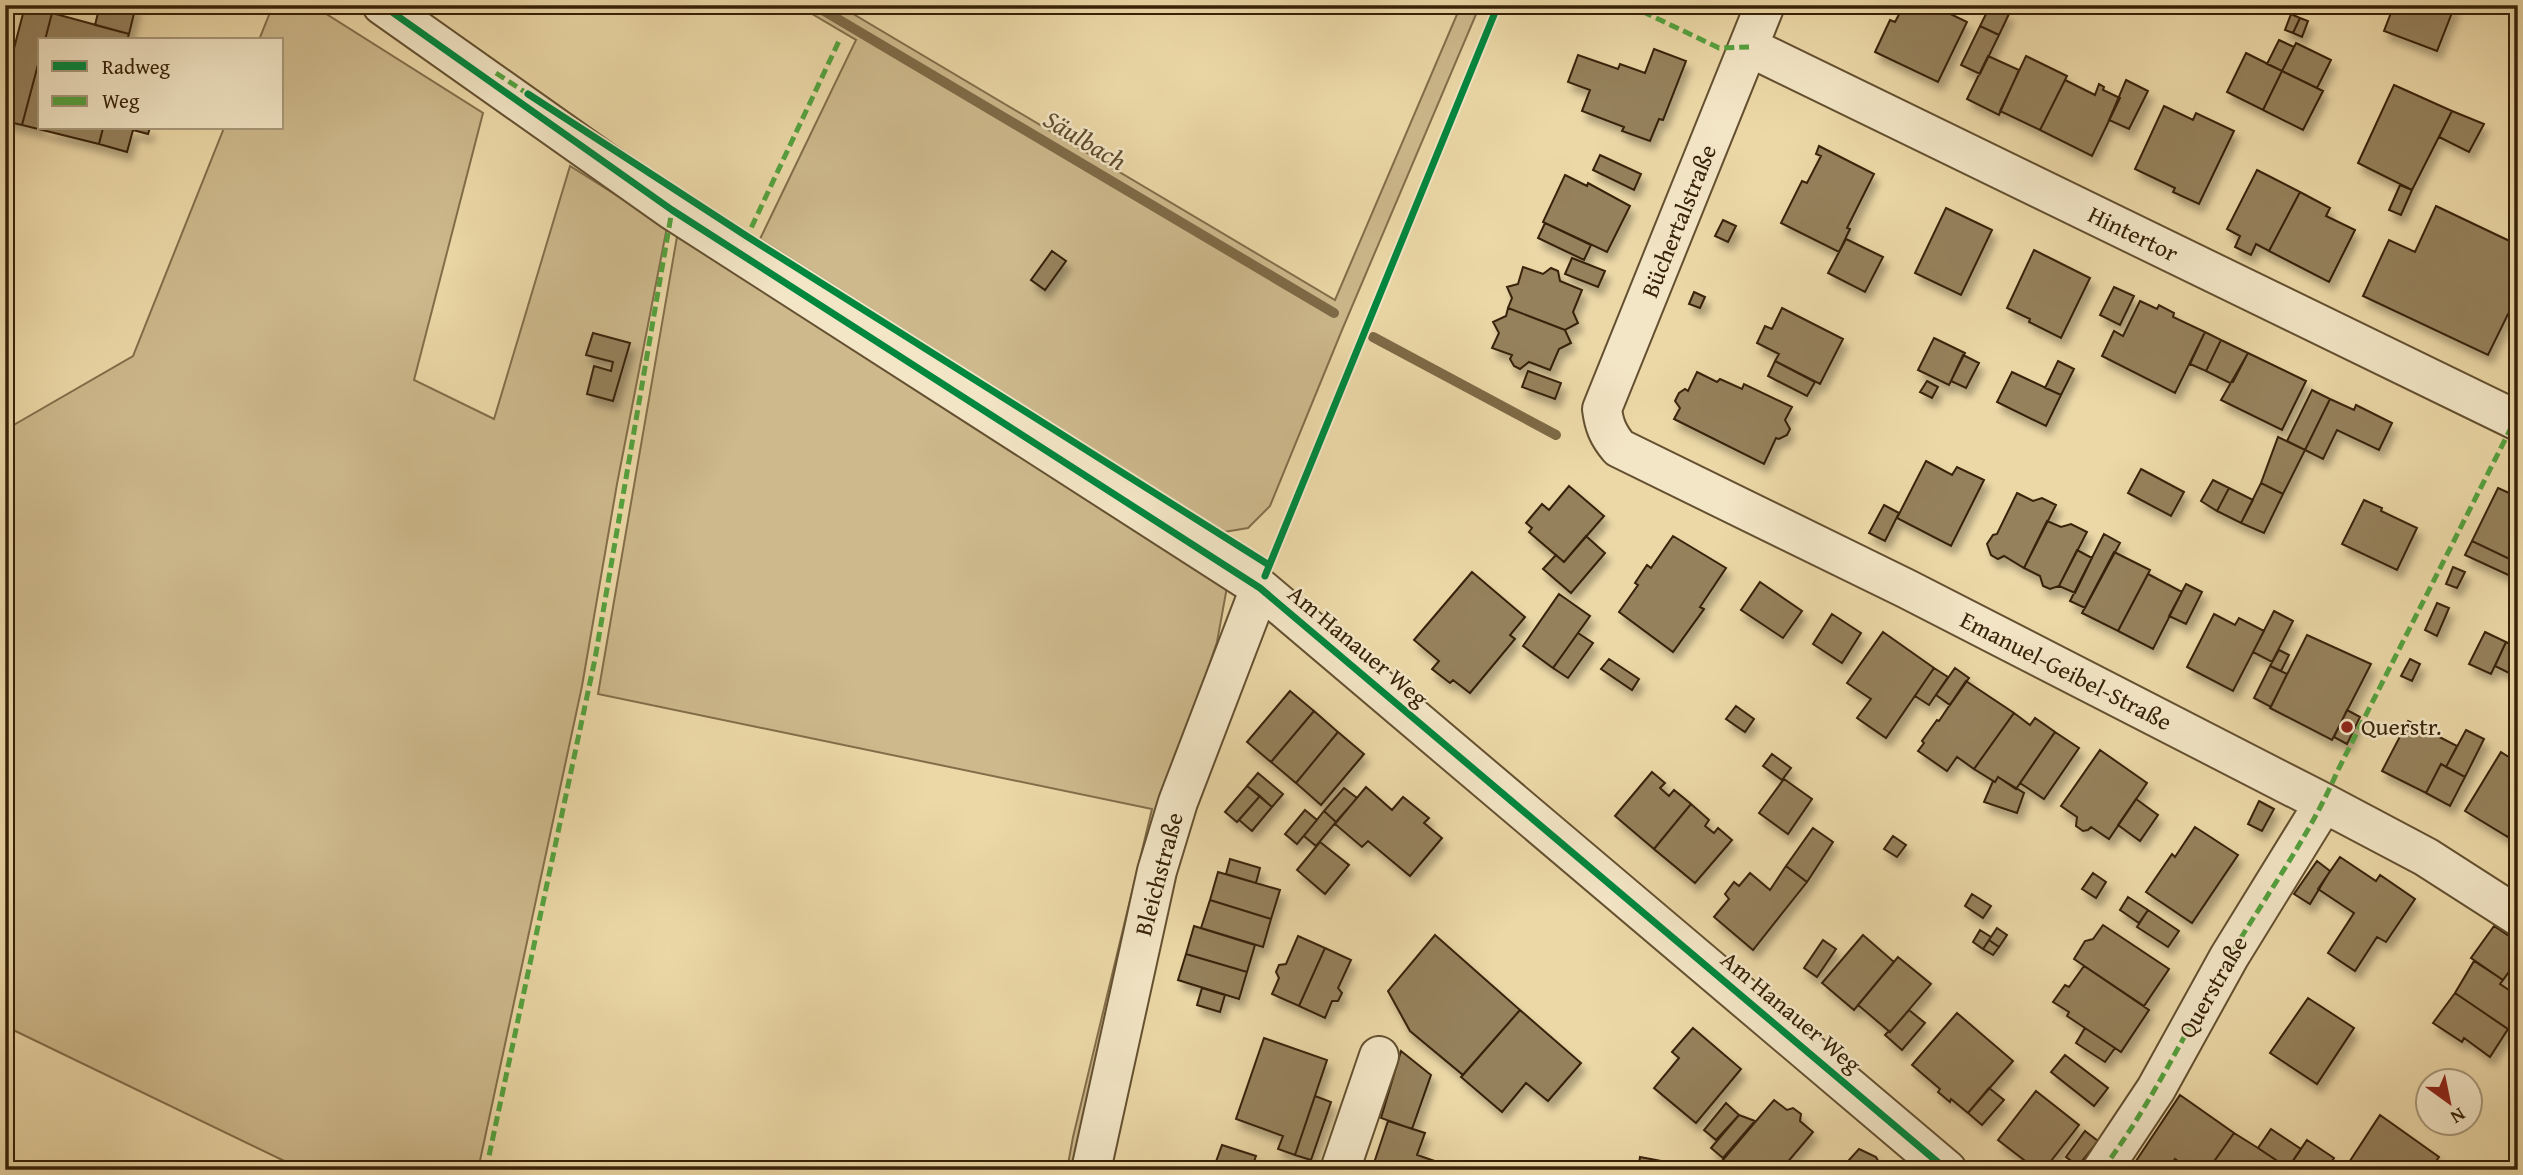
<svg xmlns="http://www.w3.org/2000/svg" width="2523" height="1175" font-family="'Gentium Book Plus',serif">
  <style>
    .green { fill: #cdb98c; stroke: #826e4a; stroke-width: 2 }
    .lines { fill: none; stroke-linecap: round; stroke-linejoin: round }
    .stream { stroke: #7e6a47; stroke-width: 10 }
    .building { fill: #95815b; stroke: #372208; stroke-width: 2; filter: url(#shadow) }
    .minor-casing { stroke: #645030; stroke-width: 42 }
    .minor { stroke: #f3e6c6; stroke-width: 38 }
    .quiet { stroke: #53a23e; stroke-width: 5; stroke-dasharray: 10 5; stroke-linecap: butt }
    .cycleway-casing { stroke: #f3e6c6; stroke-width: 11 }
    .cycleway { stroke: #00873e; stroke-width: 7 }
    .poi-dot { fill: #8f2418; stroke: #f3e6c6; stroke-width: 2.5 }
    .labels { text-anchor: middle; stroke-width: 5; stroke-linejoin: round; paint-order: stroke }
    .street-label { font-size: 24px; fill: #372208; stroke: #f3e6c6 }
    .poi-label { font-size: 24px; fill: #372208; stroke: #f3e6c6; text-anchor: start }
    .water-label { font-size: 26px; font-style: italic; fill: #614c2d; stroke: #f3e6c6 }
  </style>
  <defs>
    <filter id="shadow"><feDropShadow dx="4.5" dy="8" stdDeviation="3.5" flood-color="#0004"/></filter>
  </defs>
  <rect width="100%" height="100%" fill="#ecd8a7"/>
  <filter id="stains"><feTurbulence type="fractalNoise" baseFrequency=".00286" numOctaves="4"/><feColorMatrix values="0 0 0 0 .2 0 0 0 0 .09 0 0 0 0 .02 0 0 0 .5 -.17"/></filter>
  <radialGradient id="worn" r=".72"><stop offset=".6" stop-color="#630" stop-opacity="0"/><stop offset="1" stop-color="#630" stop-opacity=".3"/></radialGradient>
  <path class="green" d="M 273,5 L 312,5 L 483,113 L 414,380 L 494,419 L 570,166 L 667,227 L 617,484 L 582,686 L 478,1170 L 303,1170 L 5,1026 L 5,430 L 133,356 L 224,128 L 282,128 L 282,40 L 259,40 Z
    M 797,5 L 838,5 L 1335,300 L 1461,5 L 1480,5 L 1342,330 L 1270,506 L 1248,528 L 1224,532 L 760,239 L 856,40 Z
    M 679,225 L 1229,576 L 1217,642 L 1160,810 L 1076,1170 L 1067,1170 L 1073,1137 L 1152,809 L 598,694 Z"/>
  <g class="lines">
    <path class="stream" d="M 814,5 L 1334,313
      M 1373,337 L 1556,435"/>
  </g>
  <path class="building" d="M 100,5 L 136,5 L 129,34 L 95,25 Z
    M 1904,5 L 1932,5 L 1967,22 L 1938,82 L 1875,52 L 1890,20 L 1895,22 Z
    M 2394,5 L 2455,5 L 2437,51 L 2384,31 Z
    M 25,6 L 52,13 L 45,40 L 40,40 L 40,57 L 22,125 L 5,121 L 5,83 Z
    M 1990,6 L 2009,14 L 1999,35 L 1980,26 Z
    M 52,13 L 129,34 L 127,40 L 45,40 Z
    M 2291,14 L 2300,18 L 2293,33 L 2285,30 Z
    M 2300,18 L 2308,21 L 2302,37 L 2293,33 Z
    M 1980,26 L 1999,35 L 1980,74 L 1961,65 Z
    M 2279,40 L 2294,47 L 2282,71 L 2267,64 Z
    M 2296,43 L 2331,60 L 2317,88 L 2282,71 Z
    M 1654,49 L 1686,61 L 1663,120 L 1659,119 L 1650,141 L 1622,131 L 1624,127 L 1582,111 L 1590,90 L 1568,82 L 1578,55 L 1618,69 L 1620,64 L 1645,73 Z
    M 2246,53 L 2282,71 L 2263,110 L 2227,92 Z
    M 1988,56 L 2019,70 L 1999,115 L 1967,99 Z
    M 2026,56 L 2067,76 L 2040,130 L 2000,111 Z
    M 40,57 L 40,128 L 103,128 L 99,144 L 22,125 Z
    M 2282,71 L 2323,91 L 2303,130 L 2263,110 Z
    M 2065,80 L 2095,95 L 2099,84 L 2104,87 L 2103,90 L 2120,98 L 2092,156 L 2040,130 Z
    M 2126,80 L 2148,91 L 2129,129 L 2109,120 Z
    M 2394,85 L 2452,111 L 2412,190 L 2358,163 Z
    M 2164,106 L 2193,120 L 2196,113 L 2234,131 L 2199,204 L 2173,192 L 2175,188 L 2135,169 Z
    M 2452,111 L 2484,124 L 2469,152 L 2439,137 Z
    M 103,128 L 150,128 L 148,134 L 133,130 L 127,152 L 99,144 Z
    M 1819,146 L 1874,174 L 1847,228 L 1850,229 L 1839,252 L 1781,223 L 1802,181 L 1807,183 L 1821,156 L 1816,154 Z
    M 1600,155 L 1641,174 L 1634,190 L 1593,170 Z
    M 2257,170 L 2300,192 L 2269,251 L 2256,244 L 2251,255 L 2235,247 L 2240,236 L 2227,229 Z
    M 1565,175 L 1587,186 L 1588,183 L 1630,206 L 1607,252 L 1543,222 Z
    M 2400,185 L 2412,190 L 2401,215 L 2389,210 Z
    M 2300,192 L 2330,208 L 2326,216 L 2355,230 L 2329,282 L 2269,251 Z
    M 2436,206 L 2518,245 L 2518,303 L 2512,316 L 2508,314 L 2488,355 L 2363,296 L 2389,240 L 2415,252 Z
    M 1946,208 L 1992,230 L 1961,295 L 1915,273 Z
    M 1723,220 L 1736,226 L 1728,242 L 1715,236 Z
    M 1545,223 L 1591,245 L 1584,260 L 1538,238 Z
    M 1846,239 L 1883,257 L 1865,292 L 1828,273 Z
    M 2034,250 L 2090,278 L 2061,338 L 2029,322 L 2030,319 L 2007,308 Z
    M 1052,251 L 1066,261 L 1045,290 L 1031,280 Z
    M 1572,258 L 1605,271 L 1598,287 L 1565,274 Z
    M 1523,267 L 1543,274 L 1551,268 L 1558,271 L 1560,281 L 1582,290 L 1573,312 L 1578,323 L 1565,330 L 1508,308 L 1512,298 L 1507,287 L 1518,284 Z
    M 2114,287 L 2134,296 L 2120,325 L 2100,315 Z
    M 1694,292 L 1705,297 L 1700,308 L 1689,304 Z
    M 2140,301 L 2157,309 L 2159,305 L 2174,313 L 2173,317 L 2205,332 L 2175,393 L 2102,356 L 2114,331 L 2123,336 Z
    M 1508,308 L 1565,330 L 1571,343 L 1559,349 L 1550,370 L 1529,362 L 1520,369 L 1514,366 L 1510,359 L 1512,355 L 1492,348 L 1499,333 L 1493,322 L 1506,316 Z
    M 1782,308 L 1843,339 L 1820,384 L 1775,361 L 1779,354 L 1757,343 L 1765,326 L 1772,329 Z
    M 2205,332 L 2221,340 L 2206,371 L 2190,364 Z
    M 593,333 L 630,343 L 613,401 L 587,394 L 594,366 L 611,371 L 613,362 L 586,355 Z
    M 1934,338 L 1965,353 L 1949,385 L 1918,370 Z
    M 2221,340 L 2248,353 L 2233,382 L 2230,383 L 2206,371 Z
    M 2248,353 L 2306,381 L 2282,430 L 2221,400 Z
    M 1963,355 L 1979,363 L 1966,388 L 1951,381 Z
    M 1775,361 L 1815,382 L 1807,396 L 1768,376 Z
    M 2058,361 L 2074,369 L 2061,395 L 2045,388 Z
    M 1528,371 L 1561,383 L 1555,399 L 1522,387 Z
    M 1697,372 L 1717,382 L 1720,379 L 1742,389 L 1744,384 L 1792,407 L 1785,420 L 1790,429 L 1787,435 L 1779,439 L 1776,438 L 1764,464 L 1674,419 L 1680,408 L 1675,401 L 1679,393 L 1685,389 L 1688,391 Z
    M 2012,372 L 2061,395 L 2046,426 L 1997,402 Z
    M 1927,381 L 1938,387 L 1932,398 L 1920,392 Z
    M 2312,390 L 2330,399 L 2305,450 L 2287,441 Z
    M 2330,399 L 2354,410 L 2356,405 L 2392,423 L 2379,450 L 2337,430 L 2323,459 L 2305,450 Z
    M 2278,437 L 2305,450 L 2283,494 L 2261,483 Z
    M 1926,461 L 1952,475 L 1957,467 L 1984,480 L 1951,546 L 1897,518 Z
    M 2141,469 L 2184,492 L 2171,516 L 2128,493 Z
    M 2213,480 L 2229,488 L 2217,511 L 2201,501 Z
    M 2261,483 L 2283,494 L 2264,533 L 2241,523 Z
    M 1569,486 L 1604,516 L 1564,562 L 1529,532 L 1532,528 L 1526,523 L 1542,504 L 1549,510 Z
    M 2229,488 L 2253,500 L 2241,523 L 2217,511 Z
    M 2498,488 L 2518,497 L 2518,563 L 2472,541 Z
    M 2017,493 L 2033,501 L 2042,498 L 2056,505 L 2024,568 L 2004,556 L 1998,559 L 1991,555 L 1987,544 L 1993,535 L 1997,534 Z
    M 2364,500 L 2382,508 L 2381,511 L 2417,528 L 2397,570 L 2342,544 Z
    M 1884,505 L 1899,513 L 1885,541 L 1869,533 Z
    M 2047,521 L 2061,527 L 2071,524 L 2087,532 L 2059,586 L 2050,589 L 2043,586 L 2040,576 L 2024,568 Z
    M 2104,534 L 2120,543 L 2085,608 L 2070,601 Z
    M 1586,536 L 1605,553 L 1571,593 L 1543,569 L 1556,555 L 1564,562 Z
    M 1673,536 L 1726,568 L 1700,607 L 1704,609 L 1673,652 L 1619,612 L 1638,585 L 1635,583 L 1647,565 L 1651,568 Z
    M 2472,541 L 2518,563 L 2517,579 L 2465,555 Z
    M 2077,550 L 2092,558 L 2075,593 L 2059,586 Z
    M 2114,552 L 2150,570 L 2118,631 L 2082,613 Z
    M 2453,567 L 2465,572 L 2457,588 L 2446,584 Z
    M 1472,572 L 1525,617 L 1510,635 L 1515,639 L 1470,693 L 1453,680 L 1450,683 L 1432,669 L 1439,661 L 1414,640 Z
    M 2148,574 L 2182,592 L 2153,649 L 2118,631 Z
    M 1760,582 L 1802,611 L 1783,638 L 1741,610 Z
    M 2186,584 L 2202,592 L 2186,624 L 2169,616 Z
    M 1559,594 L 1590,616 L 1553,668 L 1523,646 Z
    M 2437,603 L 2449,608 L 2437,636 L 2425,630 Z
    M 2274,611 L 2293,621 L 2272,662 L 2253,652 Z
    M 1832,614 L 1861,633 L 1842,663 L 1813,644 Z
    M 2214,614 L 2235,625 L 2239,618 L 2264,631 L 2233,691 L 2187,667 Z
    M 1883,632 L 1934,668 L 1886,738 L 1857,718 L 1871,699 L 1847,683 Z
    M 2485,632 L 2506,642 L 2491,674 L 2469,664 Z
    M 1578,633 L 1593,643 L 1568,678 L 1553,668 Z
    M 2307,635 L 2371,664 L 2332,740 L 2270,708 Z
    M 2506,642 L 2518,648 L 2518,660 L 2511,674 L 2495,666 Z
    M 2279,650 L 2289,655 L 2281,671 L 2270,666 Z
    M 1609,659 L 1639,679 L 1632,690 L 1601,669 Z
    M 2410,659 L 2420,664 L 2412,681 L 2401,676 Z
    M 2270,666 L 2287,674 L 2271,707 L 2254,698 Z
    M 1934,668 L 1948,677 L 1929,705 L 1915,696 Z
    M 1955,668 L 1969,678 L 1950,705 L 1936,695 Z
    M 1966,681 L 2014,713 L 1974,769 L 1957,757 L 1947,771 L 1918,751 L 1924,743 L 1922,741 L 1937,720 L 1939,721 Z
    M 1290,691 L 1314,711 L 1271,762 L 1247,742 Z
    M 1736,706 L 1754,719 L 1745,732 L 1726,719 Z
    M 2347,710 L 2360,717 L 2347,744 L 2334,737 Z
    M 1314,711 L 1338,732 L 1296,783 L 1271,762 Z
    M 2014,713 L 2030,725 L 2035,718 L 2055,732 L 2016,789 L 1998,777 L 1995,782 L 1974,769 Z
    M 2408,721 L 2457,746 L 2446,767 L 2441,764 L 2426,793 L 2382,771 Z
    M 2466,730 L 2484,739 L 2465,777 L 2446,767 Z
    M 1338,732 L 1364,754 L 1321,805 L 1296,783 Z
    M 2055,732 L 2079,748 L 2044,799 L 2020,783 Z
    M 2100,750 L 2147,783 L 2109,839 L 2091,827 L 2088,830 L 2083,831 L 2076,826 L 2077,817 L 2061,806 Z
    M 2501,752 L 2518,763 L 2518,820 L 2508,837 L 2465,811 Z
    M 1772,754 L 1791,768 L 1782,780 L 1763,766 Z
    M 2441,764 L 2465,777 L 2450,806 L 2426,793 Z
    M 1652,772 L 1665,783 L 1660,788 L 1669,796 L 1674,790 L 1691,804 L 1654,849 L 1615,816 Z
    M 1258,773 L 1283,794 L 1272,807 L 1247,786 Z
    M 1998,777 L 2024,793 L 2017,813 L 1984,802 L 1993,781 L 1995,782 Z
    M 1784,779 L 1812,799 L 1788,834 L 1759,813 Z
    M 1247,786 L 1260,796 L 1237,822 L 1225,812 Z
    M 1366,787 L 1392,810 L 1403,797 L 1429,818 L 1424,823 L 1442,838 L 1410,876 L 1368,841 L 1362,847 L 1335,824 Z
    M 1344,788 L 1357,798 L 1336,822 L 1324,811 Z
    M 1260,796 L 1272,807 L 1252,831 L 1239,820 Z
    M 2136,799 L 2158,815 L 2140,841 L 2118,825 Z
    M 2259,801 L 2274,809 L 2262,831 L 2248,824 Z
    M 1691,804 L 1709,820 L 1705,826 L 1714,833 L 1718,828 L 1732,840 L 1695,883 L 1654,849 Z
    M 1305,810 L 1317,820 L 1297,844 L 1285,834 Z
    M 1324,811 L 1336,822 L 1316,846 L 1304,836 Z
    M 2195,827 L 2238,855 L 2192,923 L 2146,892 L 2172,854 L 2175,857 Z
    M 1813,828 L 1833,842 L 1807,882 L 1786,866 Z
    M 1893,836 L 1906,845 L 1897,857 L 1884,849 Z
    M 1320,842 L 1349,865 L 1325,894 L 1297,870 Z
    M 2340,857 L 2376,881 L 2380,875 L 2415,899 L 2386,942 L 2377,937 L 2355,971 L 2328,953 L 2354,913 L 2318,889 Z
    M 1230,859 L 1260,868 L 1256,883 L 1226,874 Z
    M 2317,861 L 2330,871 L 2310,904 L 2294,894 Z
    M 1786,866 L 1807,882 L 1753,950 L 1714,917 L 1729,899 L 1725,894 L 1734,882 L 1739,886 L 1750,873 L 1770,890 Z
    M 1218,872 L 1280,890 L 1271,919 L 1210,900 Z
    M 2093,873 L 2106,882 L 2096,898 L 2082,889 Z
    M 1972,894 L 1991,906 L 1983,918 L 1965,906 Z
    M 2128,897 L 2148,910 L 2139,923 L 2120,910 Z
    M 1210,900 L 1271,919 L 1263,947 L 1201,928 Z
    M 2148,910 L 2179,931 L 2168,947 L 2137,927 Z
    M 2103,925 L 2169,969 L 2144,1006 L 2074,959 L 2085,941 L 2093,939 Z
    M 1194,926 L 1255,945 L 1247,972 L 1186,954 Z
    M 2494,926 L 2518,942 L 2518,959 L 2503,980 L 2471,958 Z
    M 1997,928 L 2007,935 L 1999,947 L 1989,940 Z
    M 1980,930 L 1991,937 L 1983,949 L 1973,942 Z
    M 1435,935 L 1520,1010 L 1463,1075 L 1410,1031 L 1388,991 Z
    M 1863,935 L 1894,962 L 1854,1010 L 1822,983 Z
    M 1298,936 L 1325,948 L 1299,1006 L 1272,994 L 1279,978 L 1276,972 L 1279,965 L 1286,964 Z
    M 1823,940 L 1836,949 L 1817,977 L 1804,968 Z
    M 1989,940 L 1999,947 L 1993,955 L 1983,949 Z
    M 1325,948 L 1351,960 L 1338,988 L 1342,993 L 1338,1001 L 1332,1001 L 1325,1018 L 1299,1006 Z
    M 1186,954 L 1247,972 L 1239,999 L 1178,980 Z
    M 1898,957 L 1931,984 L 1890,1032 L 1858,1005 Z
    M 2474,961 L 2503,980 L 2500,984 L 2518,996 L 2518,1015 L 2508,1029 L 2455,993 Z
    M 2084,966 L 2149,1010 L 2121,1052 L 2067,1016 L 2069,1012 L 2053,1002 L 2065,985 L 2069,987 Z
    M 1202,988 L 1225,995 L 1220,1012 L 1197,1005 Z
    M 2455,993 L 2508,1029 L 2490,1057 L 2464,1038 L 2462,1042 L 2433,1023 Z
    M 2308,998 L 2354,1028 L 2317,1084 L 2270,1053 Z
    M 1520,1010 L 1581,1063 L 1548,1101 L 1526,1083 L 1502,1112 L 1461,1077 Z
    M 1909,1010 L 1925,1023 L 1902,1050 L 1885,1035 L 1889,1031 L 1890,1032 Z
    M 1957,1013 L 2013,1061 L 1968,1113 L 1951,1099 L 1950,1102 L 1938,1092 L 1940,1089 L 1912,1065 Z
    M 1693,1028 L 1741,1069 L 1696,1123 L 1654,1088 L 1679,1058 L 1672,1052 Z
    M 2085,1028 L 2115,1048 L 2105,1062 L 2076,1043 Z
    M 1264,1038 L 1327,1060 L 1295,1155 L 1278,1149 L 1283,1136 L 1236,1119 Z
    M 1401,1051 L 1431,1075 L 1412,1129 L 1381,1118 Z
    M 2065,1055 L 2108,1088 L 2094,1106 L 2051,1072 Z
    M 1989,1088 L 2004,1100 L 1982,1125 L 1968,1113 Z
    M 2036,1091 L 2079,1125 L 2044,1170 L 2037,1170 L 1998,1140 Z
    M 2180,1095 L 2234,1133 L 2208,1170 L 2190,1170 L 2175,1159 L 2167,1170 L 2130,1170 Z
    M 1315,1096 L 1331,1102 L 1311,1160 L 1295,1155 Z
    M 1774,1100 L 1787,1110 L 1793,1108 L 1801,1114 L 1800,1121 L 1813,1132 L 1781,1170 L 1718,1170 L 1716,1168 Z
    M 1726,1103 L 1739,1115 L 1716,1140 L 1704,1130 Z
    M 1739,1115 L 1755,1121 L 1723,1158 L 1711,1148 Z
    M 2380,1115 L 2439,1157 L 2430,1170 L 2344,1170 Z
    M 1388,1121 L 1425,1133 L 1417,1155 L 1461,1170 L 1368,1170 L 1370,1164 L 1373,1166 Z
    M 2271,1129 L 2301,1149 L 2288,1168 L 2258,1148 Z
    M 2085,1131 L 2098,1141 L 2078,1166 L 2066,1157 Z
    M 2234,1133 L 2258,1148 L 2291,1170 L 2208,1170 Z
    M 2307,1140 L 2334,1158 L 2327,1170 L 2291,1170 L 2288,1168 Z
    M 1222,1145 L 1256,1156 L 1251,1170 L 1213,1170 Z
    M 1859,1149 L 1876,1157 L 1883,1170 L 1840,1170 Z
    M 1640,1157 L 1667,1162 L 1666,1170 L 1638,1170 Z"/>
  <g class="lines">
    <g class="minor-casing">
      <path id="minor" d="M 382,5 L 672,210 L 1260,588 L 1947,1170
        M 1765,5 L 1602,409 C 1604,425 1608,435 1619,448 L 1907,589 L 2324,803 L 2426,857 L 2518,916
        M 1749,47 L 2518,421
        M 1091,1170 L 1157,871 L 1178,802 L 1260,588
        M 1340,1170 L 1379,1056
        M 2102,1170 L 2156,1089 L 2229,957 L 2324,803"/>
    </g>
    <use href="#minor" class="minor"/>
    <path class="quiet" d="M 1629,5 L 1719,48 L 1749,47
      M 496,73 L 534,98
      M 745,241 L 839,41
      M 486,1170 L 595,659 L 672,210
      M 2102,1170 C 2153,1103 2187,1027 2230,956 C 2266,895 2309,837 2337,772 L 2515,420"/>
    <g class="cycleway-casing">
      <path id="cycleway" d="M 382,5 L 672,210 L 1260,588 L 1947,1170
        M 528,94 L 748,237 L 1269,565
        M 1265,576 L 1498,5"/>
    </g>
    <use href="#cycleway" class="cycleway"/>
  </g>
  <circle class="poi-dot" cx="2347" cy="727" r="7"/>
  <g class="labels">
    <g class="street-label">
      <text transform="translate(1679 221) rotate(-68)" y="8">Büchertalstraße</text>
      <text transform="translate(2133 234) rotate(26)" y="8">Hintertor</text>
      <text transform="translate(1358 646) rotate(40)" y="8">Am Hanauer Weg</text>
      <text transform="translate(2066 671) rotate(27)" y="8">Emanuel-Geibel-Straße</text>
      <text transform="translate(1159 874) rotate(-75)" y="8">Bleichstraße</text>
      <text transform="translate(2213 987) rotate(-60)" y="8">Querstraße</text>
      <text transform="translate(1791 1012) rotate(40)" y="8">Am Hanauer Weg</text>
    </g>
    <g class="poi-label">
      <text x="2361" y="735">Querstr.</text>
    </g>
    <g class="water-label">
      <text transform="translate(1085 140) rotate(31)" y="9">Säulbach</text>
    </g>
  </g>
  <rect width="2523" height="1175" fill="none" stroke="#ecd8a7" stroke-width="28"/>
  <rect x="7" y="7" width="2509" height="1161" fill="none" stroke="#372208" stroke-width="3.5"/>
  <rect x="14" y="14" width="2495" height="1147" fill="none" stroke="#372208" stroke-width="2"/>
  <rect x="38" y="38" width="245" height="91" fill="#f3e6c6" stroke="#a8987a" stroke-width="2"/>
  <rect x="52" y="61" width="35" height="10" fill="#00873e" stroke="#a8987a" stroke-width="2"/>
  <text x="102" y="74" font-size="21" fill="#372208">Radweg</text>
  <rect x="52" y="96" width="35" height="10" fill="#53a23e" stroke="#a8987a" stroke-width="2"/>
  <text x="102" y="108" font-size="21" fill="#372208">Weg</text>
  <g transform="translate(2449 1102) rotate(147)"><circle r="33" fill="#f3e6c6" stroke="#a8987a" stroke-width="2"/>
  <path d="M0-5L12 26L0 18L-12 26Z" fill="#8f2418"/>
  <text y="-10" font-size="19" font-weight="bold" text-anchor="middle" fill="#372208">N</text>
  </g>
  <rect width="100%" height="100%" filter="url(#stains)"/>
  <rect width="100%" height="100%" fill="url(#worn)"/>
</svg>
